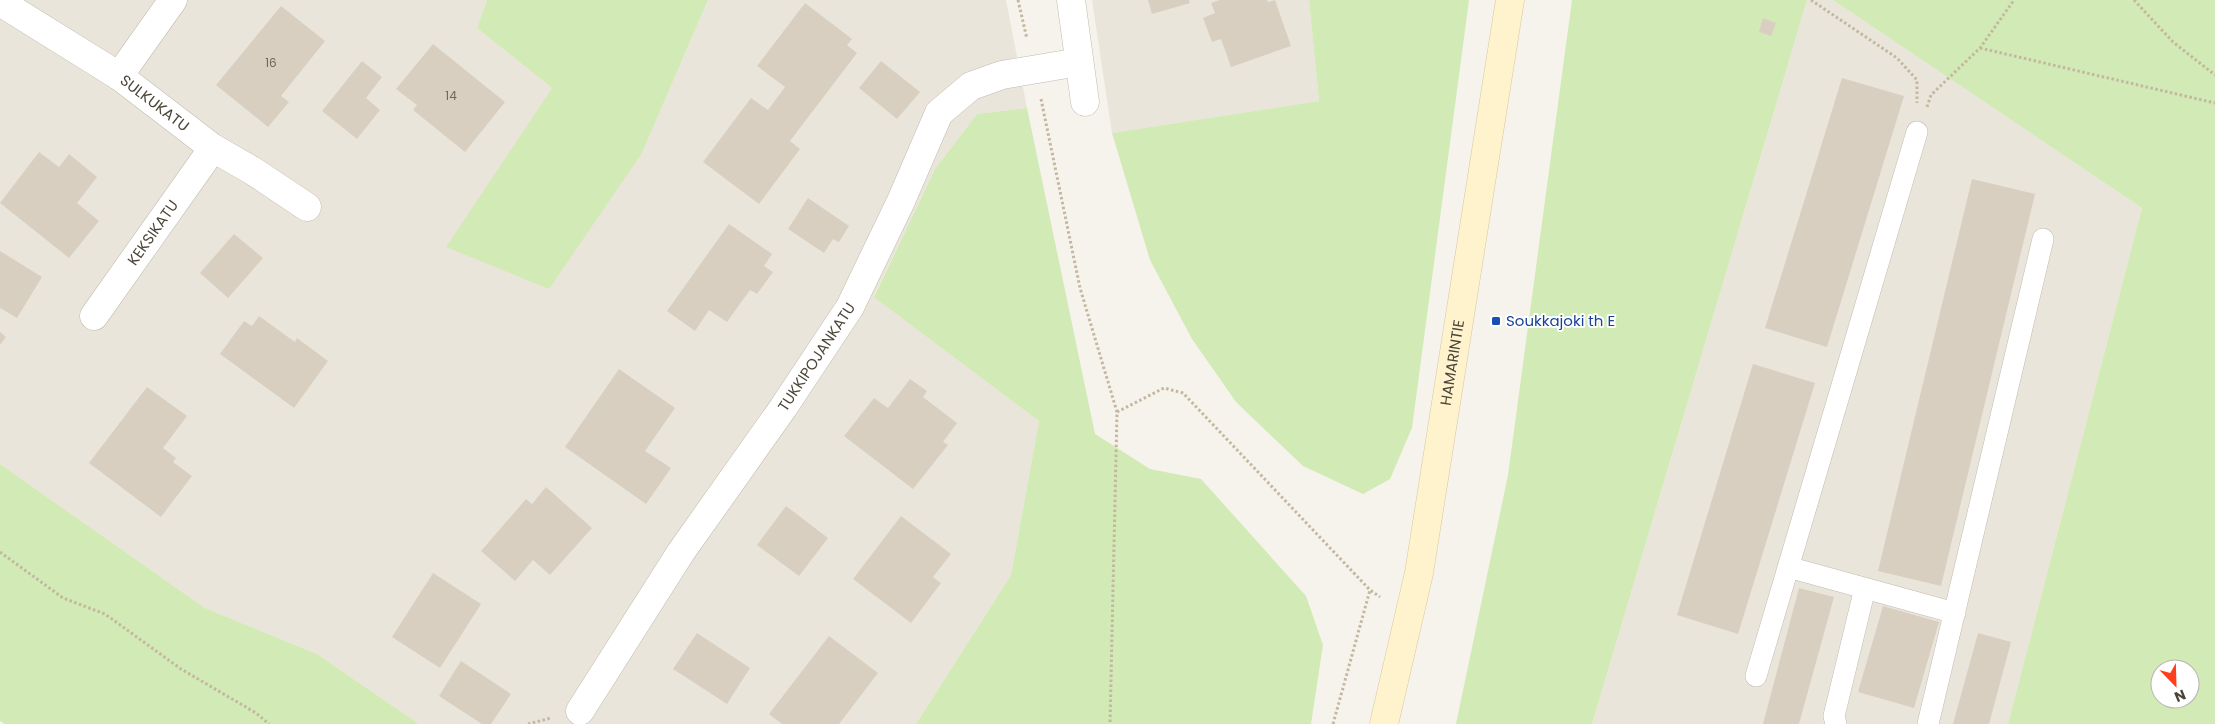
<svg xmlns="http://www.w3.org/2000/svg" width="2215" height="724" font-family="Poppins,sans-serif">
  <style>
    .residential { fill: #eae5da }
    .green { fill: #d2eab5; fill-rule: evenodd }
    .building { fill: #d8cfc1 }
    .lines { fill: none; stroke-linecap: round; stroke-linejoin: round }
    .service-casing { stroke: #c2bbae; stroke-width: 22 }
    .minor-casing { stroke: #c2bbae; stroke-width: 29 }
    .secondary-casing { stroke: #d6c79b; stroke-width: 29 }
    .path { stroke: #c4b79f; stroke-width: 3; stroke-dasharray: 2.5 2.5; stroke-linecap: butt }
    .service { stroke: #fff; stroke-width: 21 }
    .minor { stroke: #fff; stroke-width: 28 }
    .secondary { stroke: #fff3cd; stroke-width: 28 }
    .transit-dot { fill: #1a4fb4; stroke: #fff; stroke-width: 2 }
    .labels { text-anchor: middle; stroke-width: 4; stroke-linejoin: round; paint-order: stroke }
    .number-label { font-size: 12px; fill: #6e675b }
    .street-label { font-size: 15px; fill: #4b4439; stroke: #fff }
    .transit-label { font-size: 15px; fill: #164399; stroke: #fff; text-anchor: start }
  </style>
  <rect width="100%" height="100%" fill="#f6f3ec"/>
  <path class="residential" d="M 0,0 L 487,0 L 477,28 L 552,88 L 447,247 L 642,153 L 708,0 L 1006,0 L 1027,108 L 977,114 L 935,169 L 874,296 L 1039,421 L 1011,575 L 916,724 L 419,724 L 317,654 L 205,608 L 0,464 Z
    M 1092,0 L 1309,0 L 1319,101 L 1112,133 Z
    M 1807,0 L 1833,0 L 2142,208 L 2008,724 L 1592,724 Z"/>
  <path class="green" d="M 487,0 L 708,0 L 642,153 L 549,289 L 446,247 L 552,88 L 477,28 Z
    M 1309,0 L 1469,0 L 1412,428 L 1390,479 L 1363,494 L 1303,466 L 1236,402 L 1192,339 L 1150,260 L 1112,133 L 1319,101 Z
    M 1572,0 L 1807,0 L 1592,724 L 1456,724 L 1508,475 Z
    M 1833,0 L 2215,0 L 2215,724 L 2008,724 L 2142,208 ZM 2160,669 L 2190,669 L 2190,699 L 2160,699 Z
    M 1027,108 L 1095,434 L 1150,469 L 1201,479 L 1306,596 L 1323,645 L 1311,724 L 916,724 L 1011,575 L 1039,421 L 874,297 L 935,169 L 977,114 Z
    M 0,464 L 205,608 L 317,654 L 419,724 L 5,724 L 0,721 Z"/>
  <path class="building" d="M 1148,0 L 1189,0 L 1190,3 L 1152,14 Z
    M 1220,0 L 1267,0 L 1268,2 L 1275,0 L 1291,46 L 1231,67 L 1221,39 L 1212,42 L 1203,18 L 1215,13 L 1211,3 Z
    M 805,3 L 852,39 L 847,45 L 857,53 L 790,141 L 800,149 L 759,204 L 703,162 L 751,98 L 768,110 L 785,87 L 757,66 Z
    M 281,6 L 325,41 L 281,96 L 289,102 L 268,127 L 216,85 Z
    M 1763,18 L 1776,23 L 1771,36 L 1759,32 Z
    M 433,44 L 505,102 L 465,152 L 413,110 L 417,105 L 396,89 Z
    M 362,61 L 382,77 L 366,98 L 380,110 L 357,139 L 322,111 Z
    M 881,61 L 920,92 L 897,119 L 859,88 Z
    M 1842,78 L 1904,96 L 1827,347 L 1765,328 Z
    M 39,152 L 59,167 L 69,154 L 97,177 L 77,203 L 99,221 L 69,258 L 0,203 Z
    M 1972,179 L 2035,194 L 1941,586 L 1878,571 Z
    M 808,198 L 849,226 L 839,242 L 833,239 L 824,253 L 788,229 Z
    M 729,224 L 772,254 L 764,266 L 773,272 L 757,294 L 750,290 L 727,322 L 709,310 L 695,331 L 667,311 Z
    M 234,234 L 263,258 L 228,298 L 200,273 Z
    M 0,251 L 42,277 L 17,318 L 0,308 Z
    M 259,316 L 295,342 L 297,338 L 328,361 L 294,408 L 220,354 L 244,321 L 252,326 Z
    M 0,332 L 6,337 L 0,345 Z
    M 1753,364 L 1815,383 L 1738,634 L 1677,615 Z
    M 619,369 L 675,408 L 645,451 L 671,468 L 646,504 L 565,447 Z
    M 910,379 L 927,391 L 923,397 L 957,423 L 943,442 L 948,445 L 913,489 L 844,436 L 874,398 L 888,408 Z
    M 147,387 L 187,416 L 163,448 L 176,458 L 173,462 L 192,476 L 161,517 L 89,463 Z
    M 546,487 L 592,528 L 550,575 L 533,560 L 515,581 L 481,551 L 526,499 L 532,504 Z
    M 786,506 L 828,538 L 799,576 L 757,545 Z
    M 901,516 L 951,554 L 933,577 L 941,583 L 911,623 L 853,579 Z
    M 433,573 L 481,604 L 440,668 L 392,637 Z
    M 1799,588 L 1834,597 L 1799,724 L 1763,724 Z
    M 1883,606 L 1939,622 L 1914,708 L 1858,692 Z
    M 697,633 L 750,668 L 727,704 L 673,669 Z
    M 1978,633 L 2011,642 L 1989,724 L 1953,724 Z
    M 829,636 L 878,673 L 839,724 L 782,724 L 769,714 Z
    M 461,661 L 511,694 L 491,724 L 482,724 L 439,696 Z"/>
  <g class="lines">
    <g class="service-casing">
      <path id="service" d="M 1788,567 L 1955,613
        M 1756,676 L 1917,132
        M 1836,724 L 1834,716 L 1865,588
        M 1928,724 L 2043,239"/>
    </g>
    <g class="minor-casing">
      <g id="minor">
        <path d="M 1071,0 L 1085,102"/>
        <path id="s1" d="M 0,2 L 119,76 L 213,148 L 253,171 L 307,207"/>
        <path d="M 119,76 L 173,0"/>
        <path id="s2" d="M 94,316 L 213,148"/>
        <path id="s3" d="M 580,711 L 681,552 L 783,408 L 850,307 L 901,201 L 939,113 L 971,86 L 1002,75 L 1079,62"/>
      </g>
    </g>
    <g class="secondary-casing">
      <g id="secondary">
        <path id="s4" d="M 1384,724 L 1419,573 L 1510,0"/>
      </g>
    </g>
    <path class="path" d="M 1018,0 L 1027,39
      M 1811,0 L 1897,58 L 1917,80 L 1917,103
      M 2134,0 L 2173,42 L 2215,75
      M 1980,48 L 2215,103
      M 1041,99 L 1080,288 L 1117,412 L 1110,724
      M 1927,107 L 1931,95 L 1980,48 L 2014,0
      M 1117,412 L 1164,388 L 1183,393 L 1370,590 L 1380,597
      M 0,552 L 63,598 L 105,614 L 181,669 L 256,713 L 269,724
      M 528,724 L 551,718
      M 1333,724 L 1370,590"/>
    <use href="#service" class="service"/>
    <use href="#minor" class="minor"/>
    <use href="#secondary" class="secondary"/>
  </g>
  <rect class="transit-dot" x="1491" y="316" width="10" height="10" rx="2.5"/>
  <g class="labels">
    <g class="number-label">
      <text x="271" y="67">16</text>
      <text x="451" y="100">14</text>
    </g>
    <g class="street-label">
      <text dy="5" stroke="none"><textPath href="#s1" startOffset="185">SULKUKATU</textPath></text>
      <text dy="5" stroke="none"><textPath href="#s2" startOffset="102">KEKSIKATU</textPath></text>
      <text dy="5" stroke="none"><textPath href="#s3" startOffset="426">TUKKIPOJANKATU</textPath></text>
      <text dy="5" stroke="none"><textPath href="#s4" startOffset="368">HAMARINTIE</textPath></text>
    </g>
    <g class="transit-label">
      <text x="1506" y="326">Soukkajoki th E</text>
    </g>
  </g>
  <g transform="translate(2175 684) rotate(157)"><circle r="24" fill="#ffffff" stroke="#b7b4b0"/>
  <path d="M0-4L9 19L0 12L-9 19Z" fill="#fc3f1d"/>
  <text y="-8" font-size="14" font-weight="bold" text-anchor="middle" fill="#4b4439">N</text>
  </g>
</svg>
